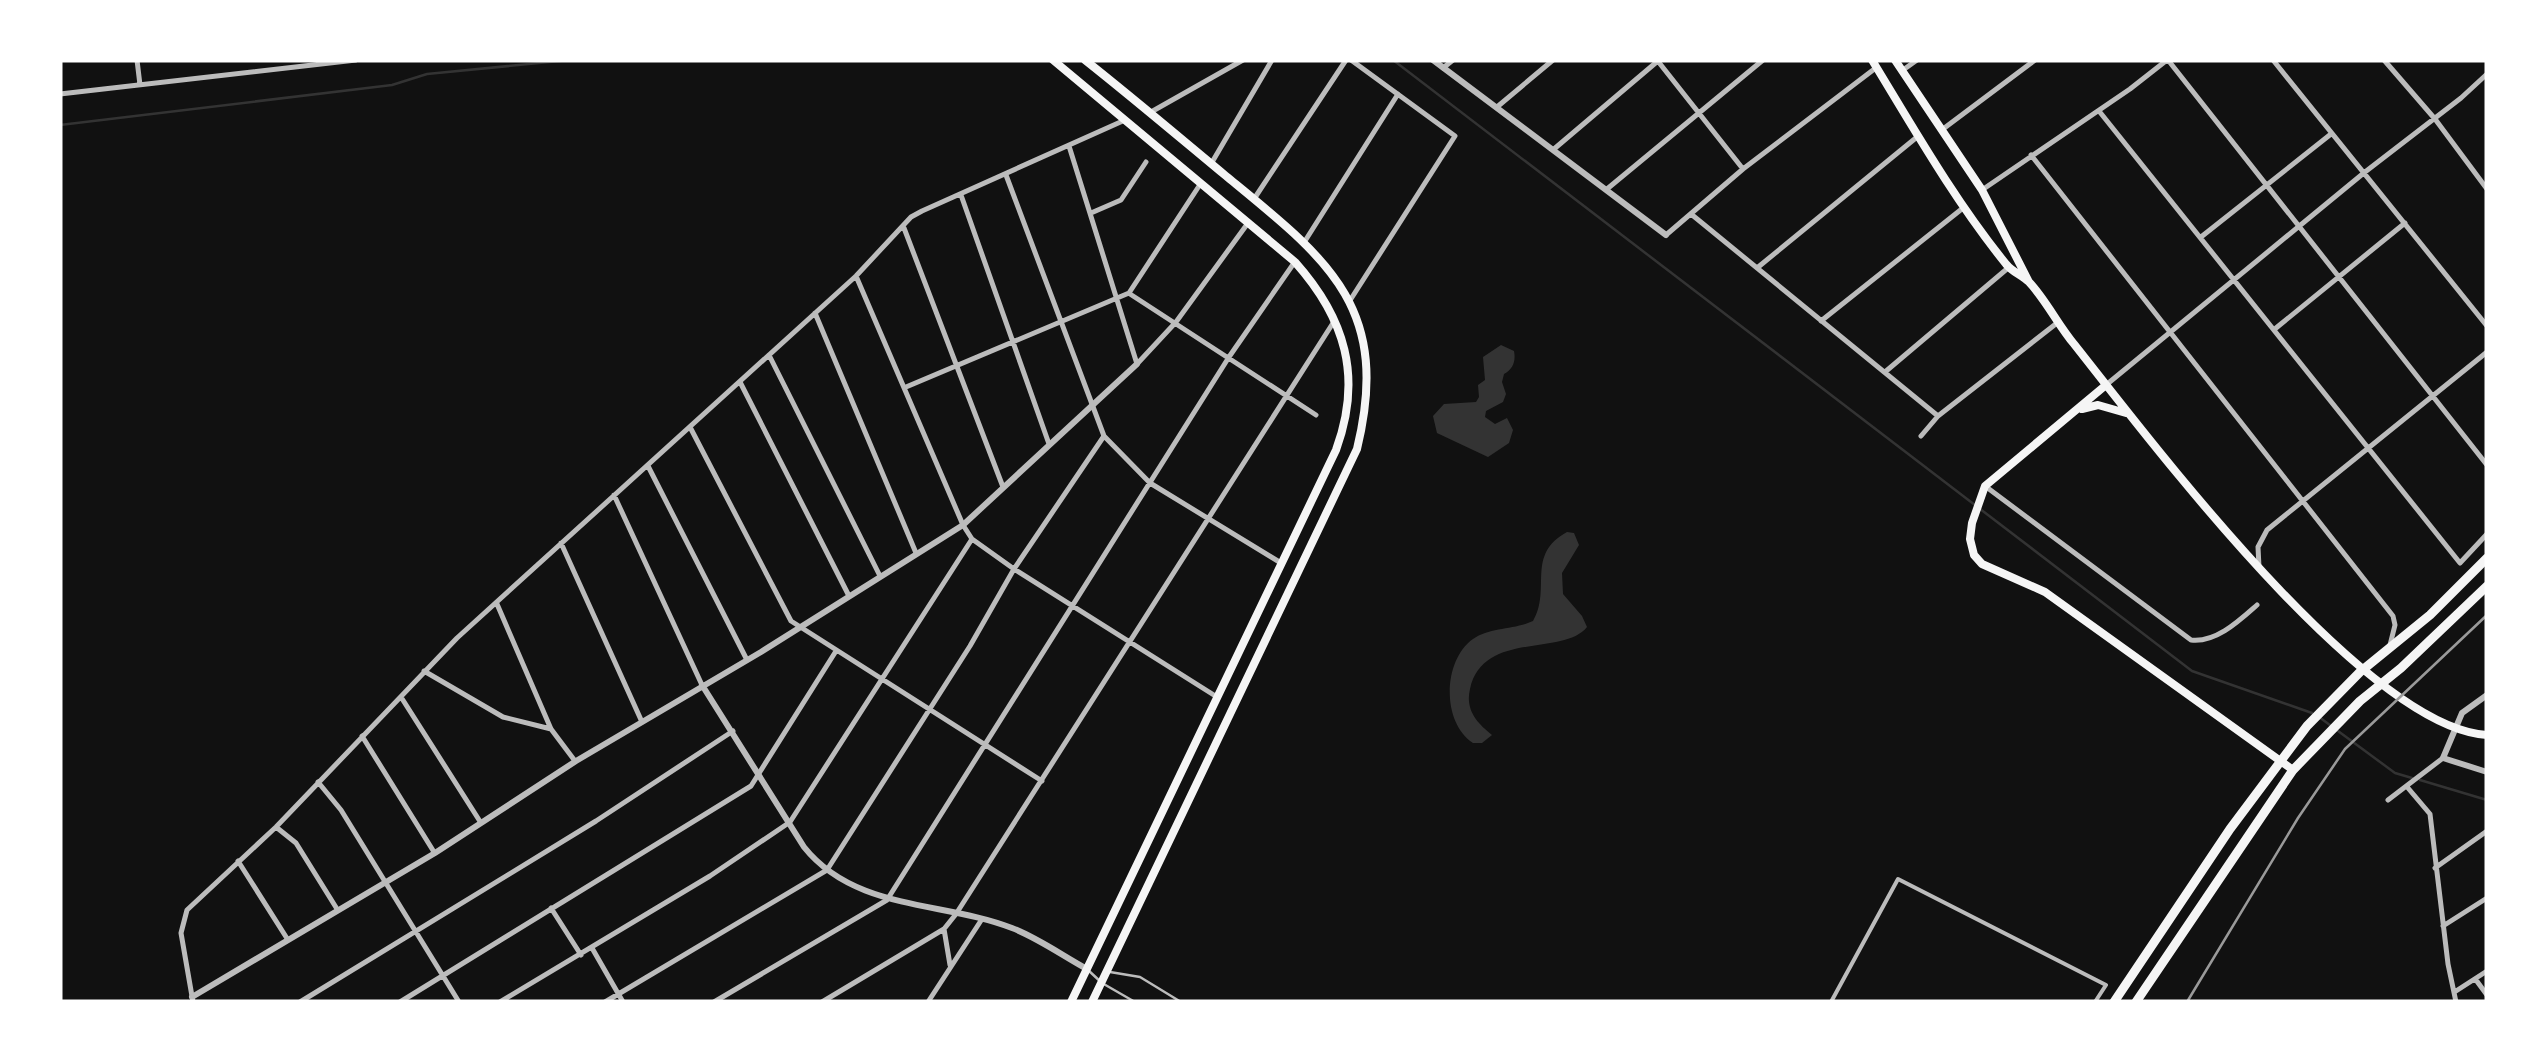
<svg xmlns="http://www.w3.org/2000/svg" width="2547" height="1062" font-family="Barlow,sans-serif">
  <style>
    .water { fill: #333 }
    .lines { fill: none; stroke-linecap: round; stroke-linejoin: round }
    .stream { stroke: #333; stroke-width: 2.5 }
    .service { stroke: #bcbcbc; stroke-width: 2.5 }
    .pedestrian { stroke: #bcbcbc; stroke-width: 4 }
    .minor { stroke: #bcbcbc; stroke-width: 5 }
    .tertiary { stroke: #bcbcbc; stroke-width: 6 }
    .secondary { stroke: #f5f5f5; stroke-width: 8 }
    .primary { stroke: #f5f5f5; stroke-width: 8 }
    .trunk { stroke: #f5f5f5; stroke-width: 9 }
    .rail { stroke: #9a9a9a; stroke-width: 2.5 }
  </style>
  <rect width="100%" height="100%" fill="#111"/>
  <path class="water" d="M 1501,345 L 1514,351 C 1516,361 1513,369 1504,374 L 1502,382 L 1506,394 L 1503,402 L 1486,411 L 1485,417 L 1495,424 L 1507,418 L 1513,430 L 1509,443 L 1488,457 L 1437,433 L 1433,416 L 1444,404 L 1476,402 L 1479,397 L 1478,385 L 1485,380 L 1483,357 Z
    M 1567,532 L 1574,533 L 1579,545 L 1562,573 L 1563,594 L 1582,616 L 1587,627 C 1563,657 1483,630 1470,689 C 1465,710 1477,723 1492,735 L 1482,743 L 1473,743 C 1441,722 1443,660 1473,639 C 1490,627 1514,630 1533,621 C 1552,589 1525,555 1567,532 Z"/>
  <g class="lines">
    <path class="stream" d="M 1393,60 L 2192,671 L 2312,713
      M 60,125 L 392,85 L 427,74 L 570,60
      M 2319,717 L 2395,773 L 2412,778
      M 2420,780 L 2487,800"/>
    <path class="service" d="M 1088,970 L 1102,983 L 1135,1002
      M 1110,972 L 1140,977 L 1181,1002"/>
    <path class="pedestrian" d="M 1831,1002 L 1898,879 L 2106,985 L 2095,1002"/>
    <path class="minor" d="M 137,60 L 140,85
      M 1657,60 L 1743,169
      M 2168,60 L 2487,465
      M 2273,60 L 2487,326
      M 2384,60 L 2435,119 L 2487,189
      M 1443,68 L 1453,60
      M 1903,70 L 1917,60
      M 60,94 L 356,60
      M 1497,107 L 1553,60
      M 2099,111 L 2460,563 L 2487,534
      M 1151,112 L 1243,60
      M 1943,129 L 2035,60
      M 1069,146 L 1137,364
      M 1554,149 L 1659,60
      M 2031,155 L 2393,616 L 2395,625 L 2390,645
      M 1211,164 L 1272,60
      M 1006,175 L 1104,436 L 1150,483 L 1281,563
      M 1607,189 L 1763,60
      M 1982,190 L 2130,89 L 2167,60
      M 961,195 L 1049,444
      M 1254,199 L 1346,60
      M 1091,213 L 1121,200 L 1146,162
      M 1691,214 L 1938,416
      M 904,228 L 1003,487
      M 1666,235 L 1743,169 L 1877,67
      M 2201,237 L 2331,134
      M 1305,241 L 1398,94
      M 1757,268 L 1917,137
      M 856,276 L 963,525 L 972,539 L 1014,569 L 1217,697
      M 1130,294 L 1316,415
      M 1349,302 L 1455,136 L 1351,60
      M 815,313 L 916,553
      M 1821,321 L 1963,208
      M 2276,328 L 2405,223
      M 769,355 L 880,576
      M 1137,364 L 1176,322 L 1248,223
      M 1885,372 L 2008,268
      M 740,382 L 848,594
      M 2106,385 L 2365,172 L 2461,98 L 2487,74
      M 906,387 L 1129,293 L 1201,183
      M 690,427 L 791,621 L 1042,781
      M 1921,436 L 1938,416 L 2057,323
      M 648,466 L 747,660
      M 1985,486 L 2191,640 C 2216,643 2240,620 2257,605
      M 614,495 L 702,685
      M 561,543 L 642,722
      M 2259,567 L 2258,547 L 2267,530 L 2487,352
      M 497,604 L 551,729 L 575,761
      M 424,671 L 503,717 L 551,729
      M 401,697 L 481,823
      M 362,736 L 434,852
      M 318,782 L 341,810 L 459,1002
      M 2408,788 L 2430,814 L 2448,964 L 2456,1002
      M 2388,800 L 2443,758
      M 276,827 L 296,843 L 337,909
      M 238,861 L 288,940
      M 2435,868 L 2487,831
      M 551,908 L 581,955
      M 2443,926 L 2487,898
      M 944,929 L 950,965
      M 592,948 L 623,1002
      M 2476,980 L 2487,995
      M 2456,991 L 2487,971
      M 193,1002 L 181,933 L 187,910 L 276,827 L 457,638 L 856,276 L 911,217 L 922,211 L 1125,120
      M 300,1002 L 596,821 L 733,731
      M 400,1002 L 751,786 L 836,651
      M 500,1002 L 710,876 L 790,822 L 972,539
      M 605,1002 L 827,870 L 970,646 L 1014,569 L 1104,436
      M 714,1002 L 887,900 L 1229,357 L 1294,263
      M 822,1002 L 944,929 L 956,914 L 1333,323
      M 928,1002 L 982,919"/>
    <path class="tertiary" d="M 1433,60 L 1666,235
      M 702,685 L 804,847 C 855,911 943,901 1012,928 C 1038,938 1063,956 1087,969
      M 2487,695 L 2462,713 L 2443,758 L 2487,772
      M 192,997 L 435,853 L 576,761 L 761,652 L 963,525 L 1137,364"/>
    <path class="secondary" d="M 1872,60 C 1914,129 1955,201 2006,264 C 2012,272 2022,275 2029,282 C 2046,300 2058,325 2074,344 C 2150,440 2366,728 2487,735
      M 1895,60 L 1982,190 L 2029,282
      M 2106,385 L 1985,486 L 1972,523 L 1970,539 L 1974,555 L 1982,564 L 2045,592 L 2293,770
      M 2082,409 L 2098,405 L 2126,413"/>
    <path class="primary" d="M 1053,60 L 1295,262 C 1345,318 1363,377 1336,450 L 1071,1002
      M 1085,60 C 1133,98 1179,137 1226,176 C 1327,259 1392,306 1357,449 L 1092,1002"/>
    <path class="trunk" d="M 2114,1002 L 2230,829 L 2307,726 L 2360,672 L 2430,615 L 2487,558
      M 2136,1002 L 2293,770 L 2360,701 L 2401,668 L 2487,586"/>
    <path class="rail" d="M 2187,1002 L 2298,818 L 2345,749 L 2487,615"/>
  </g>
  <rect width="2547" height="1062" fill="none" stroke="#ffffff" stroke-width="125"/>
</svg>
